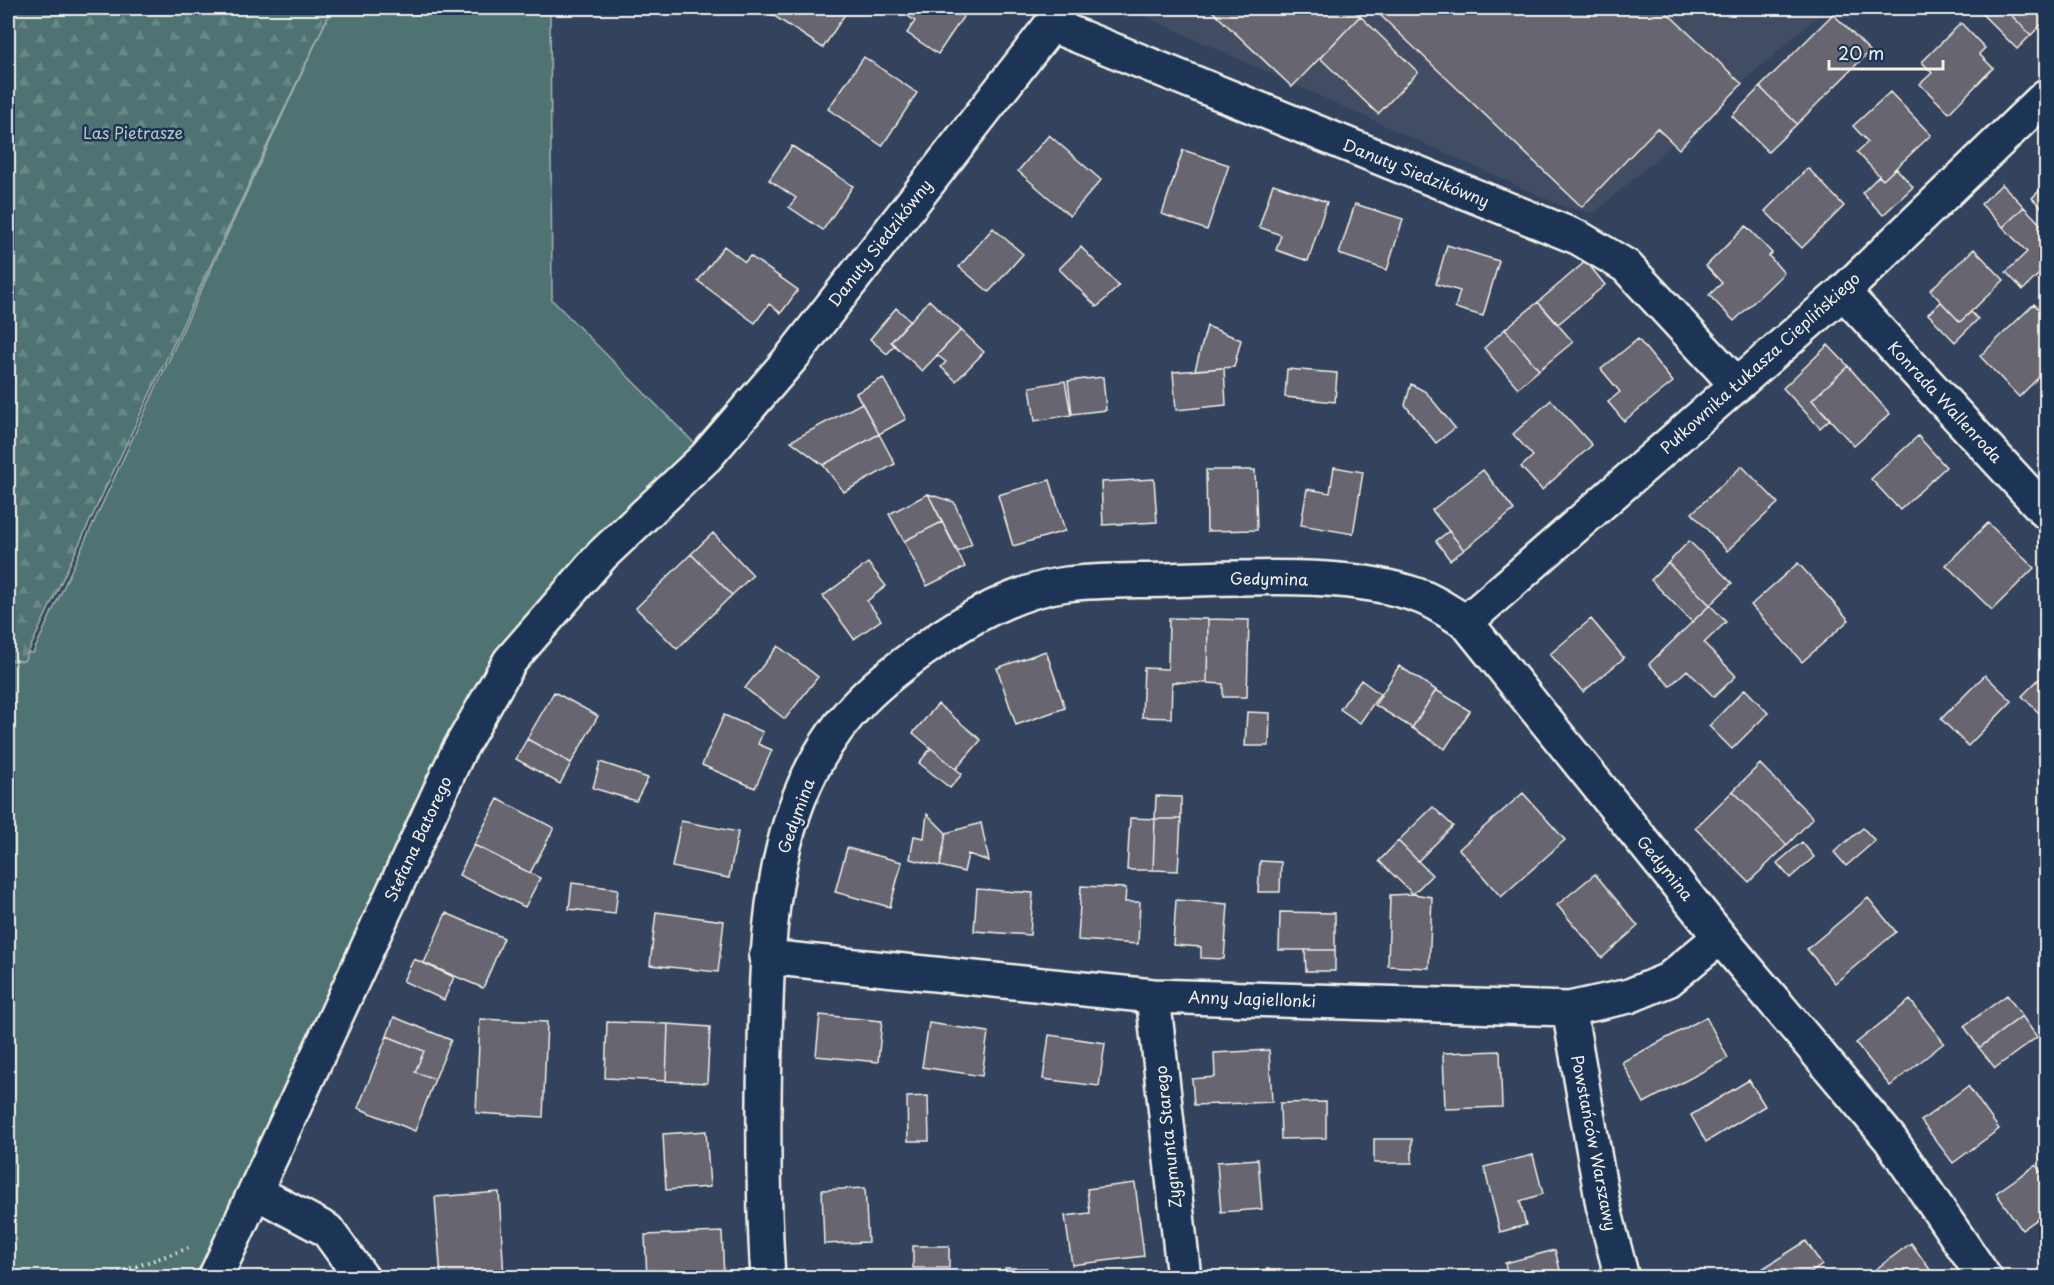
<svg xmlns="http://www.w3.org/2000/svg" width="2054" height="1285" font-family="'Playpen Sans',sans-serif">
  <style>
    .built { fill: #424d63 }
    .grass { fill: #507272; stroke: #a2b2ad; stroke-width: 1.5 }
    .forest { fill: url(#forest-firs); stroke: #a2b2ad; stroke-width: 1.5 }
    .building { fill: #666570; stroke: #f4f1e8; stroke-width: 1.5 }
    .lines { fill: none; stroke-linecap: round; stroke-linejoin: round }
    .minor-casing { stroke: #f4f1e8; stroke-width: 38 }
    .path { stroke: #f4f1e8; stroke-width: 4; stroke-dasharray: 1.5 4.5; stroke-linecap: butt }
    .minor { stroke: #1d3557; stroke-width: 33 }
    .labels { text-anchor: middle; stroke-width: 5; stroke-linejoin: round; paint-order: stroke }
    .park-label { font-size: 16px; fill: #bbc5bf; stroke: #1d3557 }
    .street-label { font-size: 16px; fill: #f4f1e8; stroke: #1d3557 }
  </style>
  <defs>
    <pattern id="forest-firs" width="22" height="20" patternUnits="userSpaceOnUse" patternTransform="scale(1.5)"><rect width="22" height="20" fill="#507272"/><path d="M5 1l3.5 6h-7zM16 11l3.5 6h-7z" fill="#6a8786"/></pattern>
  </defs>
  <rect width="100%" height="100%" fill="#33435e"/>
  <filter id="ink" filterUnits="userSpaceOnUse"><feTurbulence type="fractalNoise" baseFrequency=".0167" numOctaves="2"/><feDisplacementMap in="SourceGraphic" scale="12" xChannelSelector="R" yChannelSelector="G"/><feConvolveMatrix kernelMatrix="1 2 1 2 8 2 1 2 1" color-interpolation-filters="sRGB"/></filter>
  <g filter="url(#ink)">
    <path class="built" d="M 1127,8 L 1827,8 L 1594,213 L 1564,207 Z"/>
    <path class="grass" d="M 332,8 L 550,8 L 552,300 L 707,456 L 513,656 L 215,1277 L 8,1277 L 8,652 L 33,653 Z"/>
    <path class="forest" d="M 8,8 L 332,8 L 24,661 L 8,660 Z"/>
    <path class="building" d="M 762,8 L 849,8 L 823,48 Z
      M 900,8 L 969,8 L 938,54 L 907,33 L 915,21 L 899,10 Z
      M 1209,8 L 1351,8 L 1360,16 L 1292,87 Z
      M 1386,8 L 1662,8 L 1742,84 L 1679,149 L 1657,128 L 1582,207 L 1380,15 Z
      M 1980,8 L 2004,8 L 2031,35 L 2017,49 L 1978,10 Z
      M 2004,8 L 2046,8 L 2046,20 L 2031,35 Z
      M 1833,14 L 1870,51 L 1797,124 L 1760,87 Z
      M 1360,16 L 1418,72 L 1378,114 L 1320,58 Z
      M 1961,23 L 1985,48 L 1979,54 L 1993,68 L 1949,113 L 1920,84 L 1932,73 L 1922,62 Z
      M 864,57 L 917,93 L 882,146 L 828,109 Z
      M 1760,87 L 1797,124 L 1768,152 L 1732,116 Z
      M 1890,92 L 1931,135 L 1883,180 L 1857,152 L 1868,142 L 1853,126 Z
      M 1049,135 L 1101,180 L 1070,216 L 1018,171 Z
      M 792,146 L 853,186 L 823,230 L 789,207 L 796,198 L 769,180 Z
      M 1183,150 L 1229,165 L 1207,230 L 1162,214 Z
      M 1808,168 L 1844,206 L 1802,248 L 1765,211 Z
      M 1896,168 L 1913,187 L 1883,215 L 1862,193 L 1879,176 L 1883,180 Z
      M 1273,184 L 1327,202 L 1308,261 L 1276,250 L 1281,235 L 1259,227 Z
      M 2002,184 L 2024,207 L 2003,227 L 1981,204 Z
      M 2046,184 L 2046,212 L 2032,198 Z
      M 1355,204 L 1403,219 L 1387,270 L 1339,254 Z
      M 2024,207 L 2046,230 L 2046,267 L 2023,290 L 2006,272 L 2027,252 L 2003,227 Z
      M 1746,226 L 1772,253 L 1769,256 L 1784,273 L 1734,321 L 1709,295 L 1722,283 L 1706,266 Z
      M 993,228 L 1023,254 L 989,292 L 959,267 Z
      M 1447,245 L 1499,261 L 1483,316 L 1455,308 L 1460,291 L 1436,284 Z
      M 724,246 L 745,262 L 750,256 L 798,290 L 781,313 L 769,304 L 755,323 L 698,281 Z
      M 1081,247 L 1119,286 L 1097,307 L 1059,269 Z
      M 1974,249 L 2004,280 L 1960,322 L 1930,290 Z
      M 1586,261 L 1605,285 L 1558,324 L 1538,302 Z
      M 929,300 L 961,330 L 922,371 L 891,342 Z
      M 1538,302 L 1573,342 L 1539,370 L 1505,329 Z
      M 1941,302 L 1960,322 L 1971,312 L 1978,319 L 1955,342 L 1928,314 Z
      M 2034,304 L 2046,316 L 2046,370 L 2019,397 L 1980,356 Z
      M 896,308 L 910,320 L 891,342 L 895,345 L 887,354 L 870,339 Z
      M 1207,326 L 1241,340 L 1234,367 L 1195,370 Z
      M 1505,329 L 1539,370 L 1518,388 L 1484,348 Z
      M 961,330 L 984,352 L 956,381 L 941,367 L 946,362 L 937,355 Z
      M 1638,339 L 1673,382 L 1624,421 L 1608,402 L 1620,392 L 1601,369 Z
      M 1828,345 L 1848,366 L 1812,400 L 1830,419 L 1820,428 L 1783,388 Z
      M 1848,366 L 1890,414 L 1854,446 L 1812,400 Z
      M 1224,368 L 1226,405 L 1176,410 L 1173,372 Z
      M 1287,369 L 1337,373 L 1335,402 L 1285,397 Z
      M 1103,377 L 1106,410 L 1072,414 L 1068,381 Z
      M 883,378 L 906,419 L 879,434 L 856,393 Z
      M 1065,381 L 1071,415 L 1035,421 L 1030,387 Z
      M 1411,384 L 1426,392 L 1455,428 L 1436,443 L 1405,405 Z
      M 1551,400 L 1592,445 L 1542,490 L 1521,467 L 1533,456 L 1513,434 Z
      M 862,403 L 879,434 L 823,465 L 791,441 Z
      M 879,434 L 895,464 L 844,492 L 823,465 Z
      M 1918,436 L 1946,467 L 1900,510 L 1871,479 Z
      M 1742,466 L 1778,503 L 1727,551 L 1692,513 Z
      M 1334,467 L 1363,472 L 1353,534 L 1301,525 L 1307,489 L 1330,493 Z
      M 1206,470 L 1255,470 L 1257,530 L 1207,531 Z
      M 1483,470 L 1514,510 L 1464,550 L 1432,510 Z
      M 1154,479 L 1157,522 L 1103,525 L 1101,482 Z
      M 1050,480 L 1065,531 L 1013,546 L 998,495 Z
      M 928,494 L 942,522 L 904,541 L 889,514 Z
      M 928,494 L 954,502 L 972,544 L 958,552 Z
      M 942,522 L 965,567 L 927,586 L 904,541 Z
      M 1988,523 L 2034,568 L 1992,610 L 1946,565 Z
      M 1449,531 L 1464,550 L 1450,560 L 1436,541 Z
      M 713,533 L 753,575 L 732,595 L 691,554 Z
      M 1689,541 L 1732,583 L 1710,605 L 1668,563 Z
      M 691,554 L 732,595 L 677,649 L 636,608 Z
      M 868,563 L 886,586 L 867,601 L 881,620 L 854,639 L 823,596 Z
      M 1668,563 L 1710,605 L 1692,622 L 1651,580 Z
      M 1798,563 L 1849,620 L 1802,662 L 1751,605 Z
      M 1710,605 L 1726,622 L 1704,643 L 1736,676 L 1714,697 L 1687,670 L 1670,686 L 1649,664 Z
      M 1169,618 L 1208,619 L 1207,683 L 1172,682 L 1171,718 L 1142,717 L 1144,668 L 1168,669 Z
      M 1208,619 L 1249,620 L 1247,697 L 1223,697 L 1223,684 L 1207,683 Z
      M 1591,619 L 1624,658 L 1583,692 L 1550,654 Z
      M 778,646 L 818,677 L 785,719 L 745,688 Z
      M 1046,651 L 1065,708 L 1016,725 L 997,668 Z
      M 1399,666 L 1436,690 L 1412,728 L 1375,705 Z
      M 2046,672 L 2046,720 L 2022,696 Z
      M 1985,675 L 2012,701 L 1968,746 L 1941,719 Z
      M 1361,680 L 1380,694 L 1360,723 L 1340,709 Z
      M 1745,689 L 1768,713 L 1732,749 L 1709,726 Z
      M 1436,690 L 1470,711 L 1445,749 L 1412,728 Z
      M 554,692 L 598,716 L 571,763 L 527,739 Z
      M 938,704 L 981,740 L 956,769 L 913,733 Z
      M 1247,712 L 1270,713 L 1269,746 L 1245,746 Z
      M 724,715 L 763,732 L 758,744 L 772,750 L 755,788 L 702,765 Z
      M 527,739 L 571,763 L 560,784 L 516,759 Z
      M 931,748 L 962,774 L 950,788 L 919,763 Z
      M 600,762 L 648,778 L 636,801 L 593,788 Z
      M 1760,764 L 1813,818 L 1787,845 L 1733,791 Z
      M 1733,791 L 1787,845 L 1749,882 L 1695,828 Z
      M 1523,793 L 1565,840 L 1501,897 L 1459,849 Z
      M 1156,796 L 1181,797 L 1181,819 L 1155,819 Z
      M 498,799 L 554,828 L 530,873 L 474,845 Z
      M 1433,807 L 1453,826 L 1418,861 L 1398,841 Z
      M 927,814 L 946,833 L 940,866 L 910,859 L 914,836 L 924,838 Z
      M 1130,818 L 1155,819 L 1153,870 L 1127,870 Z
      M 1155,819 L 1181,819 L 1178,871 L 1153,870 Z
      M 681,821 L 738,832 L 729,878 L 672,867 Z
      M 981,823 L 989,861 L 968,854 L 964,872 L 940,866 L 946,833 Z
      M 1863,828 L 1875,841 L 1846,866 L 1834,852 Z
      M 1398,841 L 1432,875 L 1413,894 L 1379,861 Z
      M 1802,842 L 1814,857 L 1790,878 L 1777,863 Z
      M 474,845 L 540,878 L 525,907 L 459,875 Z
      M 847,848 L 902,862 L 890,907 L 835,892 Z
      M 1260,861 L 1281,862 L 1280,892 L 1258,892 Z
      M 1595,874 L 1638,926 L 1602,958 L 1557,905 Z
      M 572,883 L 618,889 L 615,914 L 569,909 Z
      M 1081,886 L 1126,888 L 1125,902 L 1140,902 L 1138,944 L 1078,940 Z
      M 977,889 L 1033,893 L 1030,935 L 974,931 Z
      M 1413,894 L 1432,897 L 1429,968 L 1388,966 L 1390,895 Z
      M 1868,898 L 1896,932 L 1835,983 L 1807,949 Z
      M 1176,900 L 1228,904 L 1224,959 L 1201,958 L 1201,947 L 1173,945 Z
      M 656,912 L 724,921 L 718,972 L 650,965 Z
      M 1280,912 L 1335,913 L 1335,950 L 1279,950 Z
      M 446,913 L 504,938 L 483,988 L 424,963 Z
      M 1305,950 L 1335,950 L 1335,971 L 1306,971 Z
      M 414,959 L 454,977 L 444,1000 L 403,981 Z
      M 2007,995 L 2022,1016 L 1979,1048 L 1964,1026 Z
      M 1910,1000 L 1944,1043 L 1890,1086 L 1856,1043 Z
      M 820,1015 L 882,1021 L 878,1062 L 816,1056 Z
      M 2022,1016 L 2037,1037 L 1995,1068 L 1979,1048 Z
      M 394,1017 L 451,1040 L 435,1079 L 415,1072 L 424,1051 L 387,1036 Z
      M 1706,1017 L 1728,1058 L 1644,1103 L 1622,1062 Z
      M 480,1019 L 547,1022 L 543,1117 L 476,1113 Z
      M 607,1022 L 668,1024 L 666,1081 L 605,1078 Z
      M 929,1023 L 988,1032 L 982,1076 L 922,1067 Z
      M 668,1024 L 710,1027 L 707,1083 L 666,1081 Z
      M 1049,1035 L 1105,1043 L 1099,1086 L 1043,1079 Z
      M 387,1036 L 424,1051 L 415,1072 L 435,1079 L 415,1131 L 358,1108 Z
      M 1269,1050 L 1272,1102 L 1194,1105 L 1192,1079 L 1215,1077 L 1214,1053 Z
      M 1500,1051 L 1502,1107 L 1445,1109 L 1443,1053 Z
      M 1749,1080 L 1765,1106 L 1706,1142 L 1691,1115 Z
      M 1968,1086 L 1999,1129 L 1953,1163 L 1921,1121 Z
      M 928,1096 L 929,1141 L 908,1141 L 907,1097 Z
      M 1326,1102 L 1326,1138 L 1281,1139 L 1280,1103 Z
      M 706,1131 L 710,1187 L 666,1190 L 663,1134 Z
      M 1374,1139 L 1412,1139 L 1412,1163 L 1374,1163 Z
      M 1533,1155 L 1543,1194 L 1520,1201 L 1526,1225 L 1500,1232 L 1484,1167 Z
      M 1258,1159 L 1262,1209 L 1221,1212 L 1217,1162 Z
      M 2036,1165 L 2046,1180 L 2046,1213 L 2022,1230 L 1996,1193 Z
      M 1135,1183 L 1144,1256 L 1072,1265 L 1065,1216 L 1090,1213 L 1087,1189 Z
      M 865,1188 L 868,1242 L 824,1244 L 822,1190 Z
      M 499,1192 L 504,1278 L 441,1278 L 435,1197 Z
      M 722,1232 L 724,1278 L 647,1278 L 645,1235 Z
      M 1806,1241 L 1822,1265 L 1803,1278 L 1768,1278 L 1762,1269 Z
      M 1911,1243 L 1936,1278 L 1864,1278 Z
      M 913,1246 L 949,1246 L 949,1268 L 913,1268 Z
      M 1555,1250 L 1562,1278 L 1508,1278 L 1505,1263 Z
      M 1005,1268 L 1047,1268 L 1048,1278 L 1005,1278 Z
      M 1269,1269 L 1270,1278 L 1215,1278 L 1215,1275 Z"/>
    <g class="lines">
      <g class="minor-casing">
        <path id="minor" d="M 1051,25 L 1579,238 L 1626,266 L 1737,385
          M 1843,292 L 2046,512
          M 1466,622 L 1843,292 L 2046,96
          M 766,957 L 1153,996 L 1569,1009 L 1629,996 L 1668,980 L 1720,937
          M 1153,996 L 1184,1278
          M 1569,1009 L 1603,1205 L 1622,1278
          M 256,1192 L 327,1230 L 362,1278
          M 215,1278 L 458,752 L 510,661 L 602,555 L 706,457 L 792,357 L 1051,25 L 1060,8
          M 768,1278 C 763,1200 763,1123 765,1046 C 767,926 771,790 863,699 C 882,680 903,664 926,648 C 965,619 1018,590 1067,584 C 1100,580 1134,581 1167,580 C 1244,578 1351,570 1422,597 C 1437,603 1452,614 1466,622 L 1720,937 L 1890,1139 L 1985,1278"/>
      </g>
      <path class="path" d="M 102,1278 L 189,1248"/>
      <use href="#minor" class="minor"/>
    </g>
  </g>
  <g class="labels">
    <g class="park-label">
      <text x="133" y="139">Las Pietrasze</text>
    </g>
    <g class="street-label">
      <text transform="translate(1416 173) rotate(22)" y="6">Danuty Siedzikówny</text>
      <text transform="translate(880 243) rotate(-52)" y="6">Danuty Siedzikówny</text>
      <text transform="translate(1760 363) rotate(-42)" y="6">Pułkownika Łukasza Cieplińskiego</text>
      <text transform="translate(1945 402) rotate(47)" y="6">Konrada Wallenroda</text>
      <text transform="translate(1269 579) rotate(1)" y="6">Gedymina</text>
      <text transform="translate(796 816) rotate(-70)" y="6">Gedymina</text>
      <text transform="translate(418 839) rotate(-65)" y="6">Stefana Batorego</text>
      <text transform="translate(1665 868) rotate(51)" y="6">Gedymina</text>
      <text transform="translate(1252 999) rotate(2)" y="6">Anny Jagiellonki</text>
      <text transform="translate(1168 1137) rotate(-96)" y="6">Zygmunta Starego</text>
      <text transform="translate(1594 1143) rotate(79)" y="6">Powstańców Warszawy</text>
    </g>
  </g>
  <rect width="2054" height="1285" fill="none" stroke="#1d3557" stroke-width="30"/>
  <rect x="15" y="15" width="2024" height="1255" fill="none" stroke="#f4f1e8" stroke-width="2" filter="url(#ink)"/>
  <path d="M1829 60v9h114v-9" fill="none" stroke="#f4f1e8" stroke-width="3"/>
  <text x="1838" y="60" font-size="18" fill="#f4f1e8" stroke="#1d3557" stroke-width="4.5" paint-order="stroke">20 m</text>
</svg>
